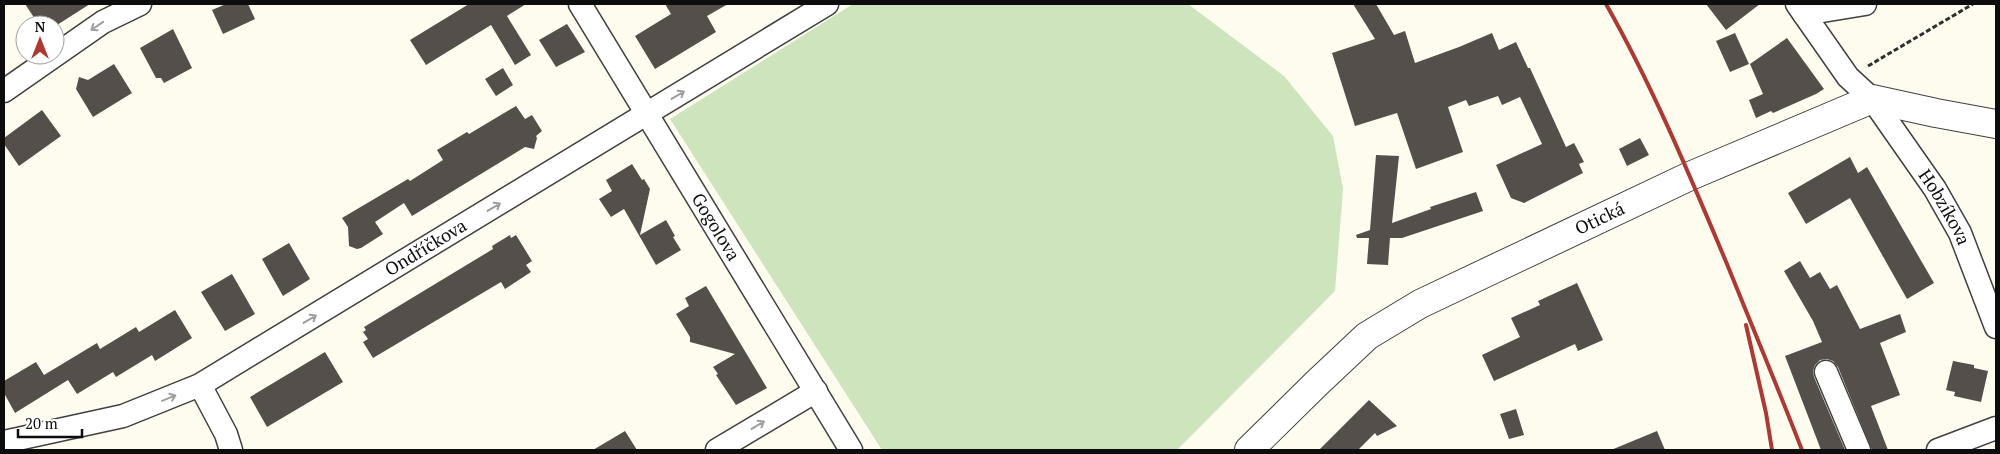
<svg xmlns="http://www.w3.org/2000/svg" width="2000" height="454" font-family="'PT Serif',serif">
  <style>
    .green { fill: #cee4bd }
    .building { fill: #554f4b }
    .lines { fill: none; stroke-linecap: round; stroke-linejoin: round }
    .minor-casing { stroke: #404040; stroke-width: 25 }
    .tertiary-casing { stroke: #404040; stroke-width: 30 }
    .path { stroke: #2f2f2f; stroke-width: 3; stroke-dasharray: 5 2.5; stroke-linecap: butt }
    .minor { stroke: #fff; stroke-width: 22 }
    .tertiary { stroke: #fff; stroke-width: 28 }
    .rail { stroke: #ad3935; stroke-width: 4 }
    .oneway { stroke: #9e9e9e }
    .labels { text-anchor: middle; stroke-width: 5; stroke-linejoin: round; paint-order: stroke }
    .street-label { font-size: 18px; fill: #0d0d0d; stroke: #fff }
  </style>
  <rect width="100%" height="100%" fill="#fdfcef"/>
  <path class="green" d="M 853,4 L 1188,4 L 1284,76 L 1333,136 L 1343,189 L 1335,291 L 1177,450 L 882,450 L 670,119 Z"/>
  <path class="building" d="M 25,4 L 90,4 L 57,25 L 39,25 Z
    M 226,4 L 248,4 L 255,19 L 223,34 L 212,10 Z
    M 469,4 L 526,4 L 507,16 L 531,55 L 515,65 L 491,25 L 426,65 L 410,40 Z
    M 665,4 L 728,4 L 707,16 L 716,32 L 655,69 L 635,36 L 671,14 Z
    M 1353,4 L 1376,4 L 1394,35 L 1405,31 L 1415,63 L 1459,47 L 1492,33 L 1499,50 L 1516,42 L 1528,68 L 1530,68 L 1566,147 L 1574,143 L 1584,162 L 1579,164 L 1583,173 L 1524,203 L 1511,198 L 1496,165 L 1542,144 L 1520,97 L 1502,105 L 1498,96 L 1469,106 L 1466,100 L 1448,107 L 1463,152 L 1416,169 L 1397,113 L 1355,126 L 1332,53 L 1375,39 Z
    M 1706,4 L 1760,4 L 1726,30 Z
    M 567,24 L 585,52 L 556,67 L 539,40 Z
    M 173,29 L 192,68 L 164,83 L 161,78 L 156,78 L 140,48 Z
    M 1735,33 L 1749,64 L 1730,72 L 1716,41 Z
    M 1787,38 L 1824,89 L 1816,94 L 1773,113 L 1771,111 L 1756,118 L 1749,100 L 1763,94 L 1750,64 Z
    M 114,64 L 132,93 L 93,117 L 76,89 L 79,77 L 88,80 Z
    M 503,68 L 513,85 L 496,96 L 485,79 Z
    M 516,106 L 525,119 L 532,115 L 542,131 L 536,136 L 537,138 L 534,149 L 525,147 L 412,216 L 404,203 L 375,222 L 383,234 L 361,248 L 357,249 L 349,246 L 348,227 L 342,218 L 408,179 L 410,181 L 443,160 L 437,150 L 467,132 L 469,134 Z
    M 42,110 L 61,136 L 19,166 L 4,144 L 4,138 Z
    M 1640,138 L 1649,155 L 1627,166 L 1619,149 Z
    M 1376,155 L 1399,156 L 1392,223 L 1431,209 L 1430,207 L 1476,192 L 1483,211 L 1402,238 L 1390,238 L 1388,265 L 1367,264 L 1369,238 L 1357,238 L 1356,235 L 1370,230 Z
    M 1850,157 L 1858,173 L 1867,167 L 1934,283 L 1907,299 L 1850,198 L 1806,224 L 1788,193 Z
    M 632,164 L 642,180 L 644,179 L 650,189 L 640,235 L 666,220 L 675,236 L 673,237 L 681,250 L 656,265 L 624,209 L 611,217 L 599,199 L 612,191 L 606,180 Z
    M 510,235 L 511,238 L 516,235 L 532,261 L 526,265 L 531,272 L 505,289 L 501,282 L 373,358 L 363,342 L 368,339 L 363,332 L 366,330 L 364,327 L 493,249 L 492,246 Z
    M 289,243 L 310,279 L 283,296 L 262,259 Z
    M 1800,261 L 1810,278 L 1820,272 L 1830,289 L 1837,285 L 1860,329 L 1900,314 L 1906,332 L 1880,343 L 1900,395 L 1871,406 L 1888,450 L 1872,450 L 1838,367 L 1833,361 L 1827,359 L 1820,360 L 1815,365 L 1813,371 L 1814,377 L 1845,450 L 1821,450 L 1785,356 L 1822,342 L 1813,321 L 1784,271 Z
    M 232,274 L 255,314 L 225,331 L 201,292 Z
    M 1577,283 L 1603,340 L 1578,351 L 1575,344 L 1494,381 L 1482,355 L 1520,337 L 1511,318 L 1540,305 L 1538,301 Z
    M 706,286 L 767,388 L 736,405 L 716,375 L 718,374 L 713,367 L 735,354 L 690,342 L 690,337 L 676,314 L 689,306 L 685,298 Z
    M 175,310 L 192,338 L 155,361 L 152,355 L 116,377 L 113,372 L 77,394 L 68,380 L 15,413 L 4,393 L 4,381 L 36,362 L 44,375 L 97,343 L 100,349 L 136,327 L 139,332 Z
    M 325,352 L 343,382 L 267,427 L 250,397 Z
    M 1953,361 L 1974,365 L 1974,368 L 1988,371 L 1981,402 L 1954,396 L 1955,392 L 1946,390 Z
    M 1369,400 L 1397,426 L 1377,436 L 1375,433 L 1358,450 L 1319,450 Z
    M 1516,409 L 1524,435 L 1509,439 L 1500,414 Z
    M 625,431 L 637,450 L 593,450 Z
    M 1657,431 L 1665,450 L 1611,450 Z"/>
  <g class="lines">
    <g class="minor-casing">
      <g id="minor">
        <path id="s1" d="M 580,4 L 851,450"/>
        <path id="s2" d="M 1797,4 L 1848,77 L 1872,99 L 1935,189 L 1960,233 L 1996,327"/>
        <path d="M 1804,14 L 1865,4"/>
        <path d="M 4,91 L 103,22 L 140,4"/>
        <path d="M 1826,372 L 1859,450"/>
        <path d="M 200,385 L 226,434 L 231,450"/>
        <path id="s3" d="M 4,442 L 123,416 L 200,385 L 827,4"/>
        <path d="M 717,450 L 816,391"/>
        <path d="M 1938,450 L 1996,428"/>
      </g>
    </g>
    <g class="tertiary-casing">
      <g id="tertiary">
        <path id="s4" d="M 1249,450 L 1317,383 L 1367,336 L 1420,304 L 1690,176 L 1872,99 L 1936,113 L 1996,124"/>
      </g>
    </g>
    <path class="path" d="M 1868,66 L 1973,4"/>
    <use href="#minor" class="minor"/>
    <use href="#tertiary" class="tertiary"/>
    <path class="rail" d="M 1606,4 C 1653,87 1690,176 1727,264 C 1752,326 1778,388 1802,450
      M 1746,325 L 1766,413 L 1772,450"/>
  </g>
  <defs><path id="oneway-shaft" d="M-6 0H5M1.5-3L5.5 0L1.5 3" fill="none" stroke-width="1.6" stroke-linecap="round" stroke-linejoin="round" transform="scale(1.25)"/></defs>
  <g class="oneway">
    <use href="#oneway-shaft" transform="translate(97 26) rotate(146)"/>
    <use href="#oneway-shaft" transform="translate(678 95) rotate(-31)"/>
    <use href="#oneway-shaft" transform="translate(494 207) rotate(-31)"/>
    <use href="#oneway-shaft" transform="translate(310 319) rotate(-31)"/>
    <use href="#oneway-shaft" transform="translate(169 398) rotate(-22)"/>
    <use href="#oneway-shaft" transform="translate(758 425) rotate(-31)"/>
  </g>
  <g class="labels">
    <g class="street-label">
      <text dy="6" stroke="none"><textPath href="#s2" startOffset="252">Hobzíkova</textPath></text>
      <text dy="6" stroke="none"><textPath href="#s4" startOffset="425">Otická</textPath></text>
      <text dy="6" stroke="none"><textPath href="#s1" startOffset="261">Gogolova</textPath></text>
      <text dy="6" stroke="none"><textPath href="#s3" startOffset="469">Ondříčkova</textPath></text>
    </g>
  </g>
  <rect width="2000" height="454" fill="none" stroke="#0d0d0d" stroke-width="10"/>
  <g transform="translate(40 40)"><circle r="24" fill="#ffffff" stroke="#9e9e9e"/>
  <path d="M0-4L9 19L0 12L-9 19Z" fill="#ad3935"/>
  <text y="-8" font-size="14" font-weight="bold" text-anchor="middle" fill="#0d0d0d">N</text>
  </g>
  <path d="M18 429v8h64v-8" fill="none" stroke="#0d0d0d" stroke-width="2.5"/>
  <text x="25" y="429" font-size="15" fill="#0d0d0d" stroke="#ffffff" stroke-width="4" paint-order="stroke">20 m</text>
</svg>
